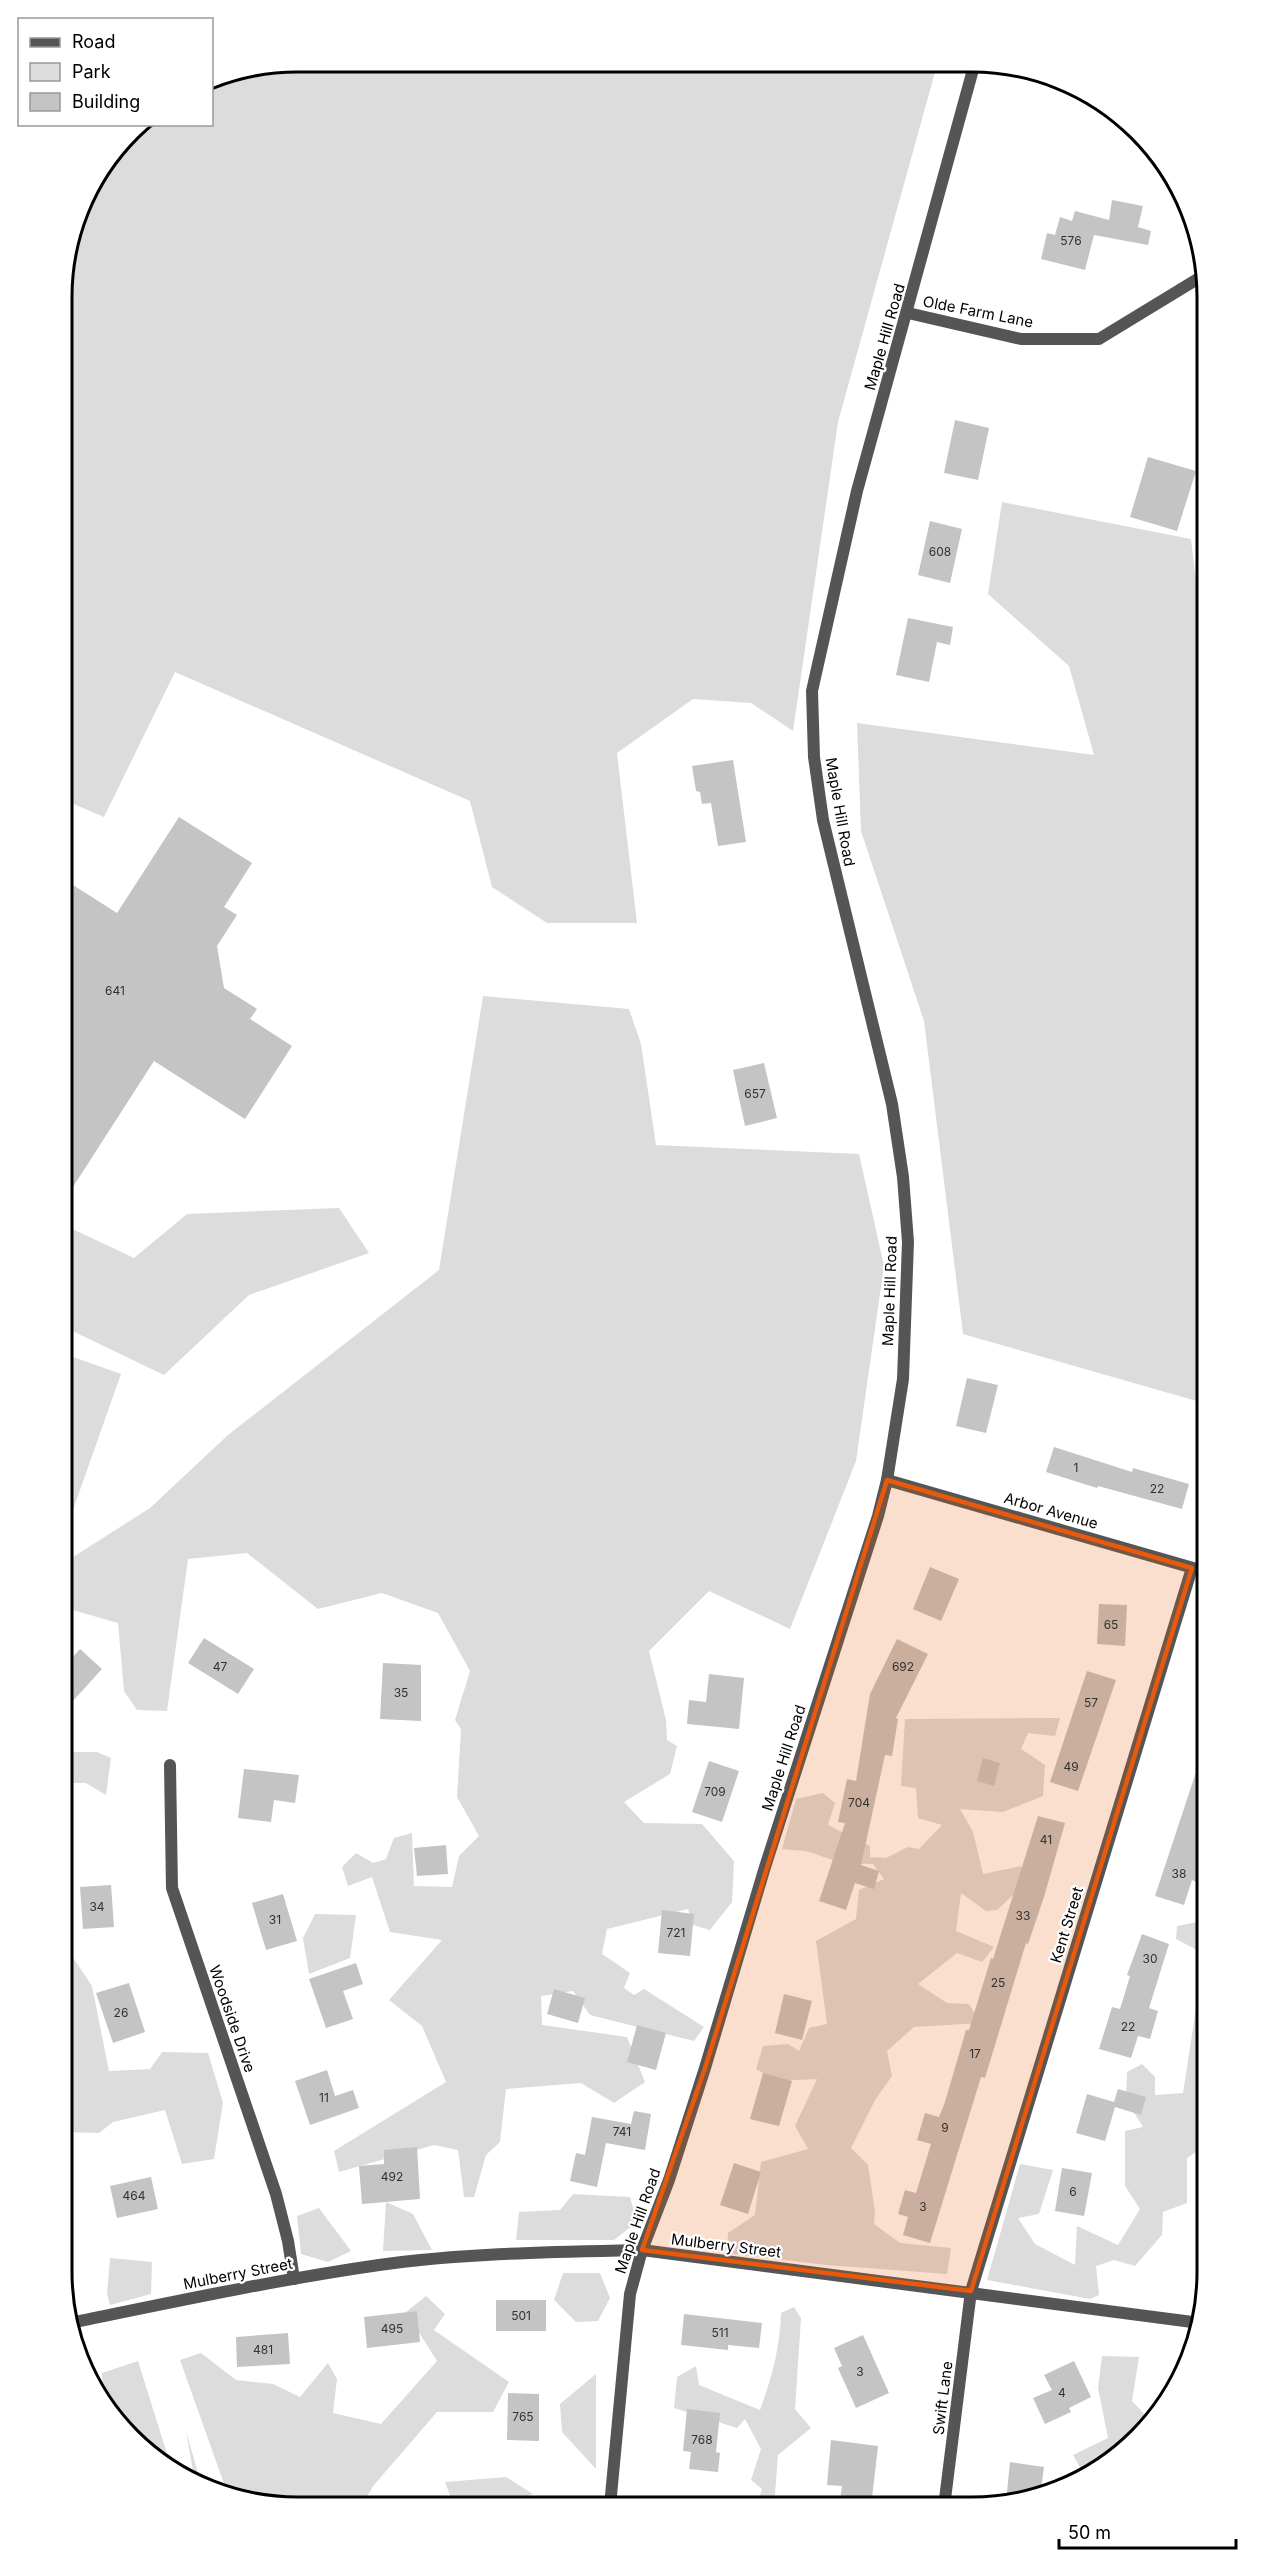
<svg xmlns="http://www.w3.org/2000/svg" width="1269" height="2569" font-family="Inter,sans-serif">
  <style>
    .green { fill: #dcdcdc }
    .building { fill: #c4c4c4 }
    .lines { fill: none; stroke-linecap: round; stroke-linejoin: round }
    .minor { stroke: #555; stroke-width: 12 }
    .tertiary { stroke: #555; stroke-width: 12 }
    .marked { fill: #e8590c; fill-opacity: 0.2; stroke: #e8590c; stroke-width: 4.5; stroke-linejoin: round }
    .labels { text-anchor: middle; stroke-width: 4.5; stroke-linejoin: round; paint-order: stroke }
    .number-label { font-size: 12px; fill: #313131 }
    .street-label { font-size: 15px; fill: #000; stroke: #fff }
    .rim { fill: none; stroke: #000; stroke-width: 3 }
  </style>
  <rect width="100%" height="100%" fill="#fff"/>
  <path class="green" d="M 297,62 L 937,65 L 838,422 L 793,731 L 751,703 L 693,699 L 617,753 L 637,923 L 547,923 L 492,887 L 470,801 L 175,672 L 104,817 L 62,799 L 62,281 L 86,193 L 138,125 L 212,124 L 212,78 Z
    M 1002,502 L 1191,539 L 1207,674 L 1207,1404 L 963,1334 L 924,1021 L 861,831 L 857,723 L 1094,755 L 1069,666 L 988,594 Z
    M 483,996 L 629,1009 L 641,1044 L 656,1145 L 859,1154 L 884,1266 L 856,1461 L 790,1629 L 709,1591 L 649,1651 L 666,1720 L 667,1740 L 677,1746 L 670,1774 L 624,1802 L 644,1823 L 702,1824 L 734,1861 L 732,1902 L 710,1930 L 693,1925 L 688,1909 L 607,1929 L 602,1954 L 630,1973 L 624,1988 L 634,1995 L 644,1989 L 704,2027 L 694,2041 L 590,2015 L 573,1991 L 541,1996 L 542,2025 L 627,2037 L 645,2082 L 614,2103 L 581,2083 L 506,2089 L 500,2142 L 486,2155 L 474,2197 L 464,2197 L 458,2150 L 434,2145 L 339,2172 L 334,2151 L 446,2082 L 422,2026 L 389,2000 L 442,1940 L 390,1932 L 372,1877 L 348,1886 L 342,1867 L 356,1853 L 373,1863 L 386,1859 L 394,1838 L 412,1833 L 414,1886 L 452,1887 L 459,1856 L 479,1836 L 457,1797 L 461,1729 L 455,1720 L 470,1671 L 438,1613 L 382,1593 L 318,1609 L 247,1553 L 188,1559 L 167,1711 L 137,1710 L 124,1691 L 118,1623 L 62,1607 L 62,1564 L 150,1508 L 228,1435 L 439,1270 Z
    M 339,1208 L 369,1253 L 249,1295 L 164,1375 L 62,1326 L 62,1224 L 134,1258 L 187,1214 Z
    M 62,1353 L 121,1374 L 62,1541 Z
    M 1060,1718 L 1055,1736 L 1028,1733 L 1021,1749 L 1045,1765 L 1043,1796 L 1003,1812 L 960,1809 L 973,1832 L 983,1874 L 1021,1866 L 1027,1882 L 997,1910 L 986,1911 L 961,1893 L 956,1931 L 994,1947 L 982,1962 L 957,1953 L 918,1984 L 947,2003 L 969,2004 L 980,2023 L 914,2027 L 887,2051 L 892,2076 L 875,2100 L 851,2148 L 868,2165 L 875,2212 L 874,2224 L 900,2243 L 951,2248 L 947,2274 L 826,2265 L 727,2253 L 728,2233 L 755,2215 L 761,2162 L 808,2149 L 795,2126 L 817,2079 L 777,2081 L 756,2069 L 763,2046 L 788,2044 L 799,2051 L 809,2028 L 827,2024 L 816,1941 L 856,1919 L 859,1890 L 884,1879 L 873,1864 L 842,1863 L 806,1851 L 782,1849 L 796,1799 L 823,1793 L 835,1803 L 828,1825 L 870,1846 L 870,1857 L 886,1858 L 908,1847 L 919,1849 L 942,1825 L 918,1818 L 916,1788 L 901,1786 L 905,1719 Z
    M 62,1752 L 97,1752 L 111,1758 L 106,1795 L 86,1783 L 62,1783 Z
    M 315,1914 L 356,1915 L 350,1958 L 309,1974 L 303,1938 Z
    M 62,1919 L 68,1950 L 92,1986 L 109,2071 L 150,2069 L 162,2052 L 208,2053 L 223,2103 L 214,2159 L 182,2164 L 165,2110 L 113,2122 L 99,2133 L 62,2132 Z
    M 1207,1920 L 1207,1947 L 1197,1950 L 1176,1939 L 1177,1926 Z
    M 1207,1991 L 1207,2106 L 1203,2111 L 1199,2150 L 1187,2158 L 1187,2203 L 1163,2212 L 1162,2235 L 1135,2266 L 1114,2260 L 1096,2266 L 1099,2295 L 1090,2299 L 987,2280 L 1020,2164 L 1053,2170 L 1039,2214 L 1018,2218 L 1035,2244 L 1075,2265 L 1077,2226 L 1118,2245 L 1140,2209 L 1125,2186 L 1125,2131 L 1143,2127 L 1126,2100 L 1127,2072 L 1142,2064 L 1155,2077 L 1155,2095 L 1183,2093 L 1197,2002 Z
    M 573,2194 L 630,2197 L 637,2222 L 614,2240 L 516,2240 L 519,2212 L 560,2210 Z
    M 386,2202 L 413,2214 L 432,2250 L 383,2251 Z
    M 319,2208 L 351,2251 L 328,2262 L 301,2254 L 297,2216 Z
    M 110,2258 L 152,2262 L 151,2294 L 110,2305 L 107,2294 Z
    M 563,2273 L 600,2273 L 610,2298 L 598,2321 L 576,2322 L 554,2300 Z
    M 426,2296 L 445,2314 L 434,2330 L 509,2382 L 493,2412 L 437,2412 L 374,2485 L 361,2506 L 266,2505 L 228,2495 L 180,2360 L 201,2353 L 236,2380 L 273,2384 L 300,2397 L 328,2363 L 337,2379 L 333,2413 L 381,2424 L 437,2361 L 406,2312 Z
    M 794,2307 L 801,2318 L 795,2409 L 811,2428 L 778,2455 L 774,2507 L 756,2507 L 762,2489 L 751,2480 L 761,2449 L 745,2419 L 737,2428 L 674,2408 L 677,2377 L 696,2366 L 699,2385 L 760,2410 C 772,2377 780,2348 781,2313 Z
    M 1102,2356 L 1139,2357 L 1132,2401 L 1152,2422 L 1103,2468 L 1082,2471 L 1073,2455 L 1108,2438 L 1098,2388 Z
    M 138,2361 L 168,2457 L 167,2465 L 142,2449 L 104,2406 L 102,2373 Z
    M 596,2374 L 596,2469 L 562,2432 L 560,2404 Z
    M 186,2431 L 202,2487 L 195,2482 Z
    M 506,2477 L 533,2494 L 504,2506 L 454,2506 L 445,2482 Z"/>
  <path class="building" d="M 1112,200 L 1143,206 L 1138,227 L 1151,231 L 1148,245 L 1094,235 L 1085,270 L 1041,259 L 1047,233 L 1055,235 L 1060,217 L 1072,221 L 1075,211 L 1109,220 Z
    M 955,420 L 989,428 L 978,480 L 944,473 Z
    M 1148,457 L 1196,471 L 1177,531 L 1130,517 Z
    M 930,521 L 962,529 L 950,583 L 918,575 Z
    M 908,618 L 953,627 L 950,645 L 937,642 L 929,682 L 896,675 Z
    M 733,760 L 746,842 L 718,846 L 711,803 L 702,804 L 700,792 L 696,791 L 692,766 Z
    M 179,817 L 252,863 L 224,907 L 237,915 L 217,946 L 224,988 L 257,1009 L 250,1019 L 292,1046 L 245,1119 L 154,1061 L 62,1204 L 62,878 L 117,913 Z
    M 764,1063 L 777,1118 L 745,1126 L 733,1070 Z
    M 967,1378 L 998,1385 L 986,1433 L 956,1426 Z
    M 1054,1447 L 1132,1472 L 1133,1468 L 1189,1484 L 1182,1509 L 1098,1486 L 1097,1488 L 1046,1472 Z
    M 930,1567 L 959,1579 L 941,1621 L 913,1609 Z
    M 1099,1604 L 1127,1605 L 1125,1646 L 1097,1644 Z
    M 204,1638 L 254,1669 L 238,1694 L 188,1663 Z
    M 897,1639 L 928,1654 L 896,1718 L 898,1719 L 892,1756 L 885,1755 L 861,1865 L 879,1871 L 874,1889 L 855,1883 L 846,1910 L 819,1901 L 845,1823 L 838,1822 L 847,1779 L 856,1781 L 870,1694 Z
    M 80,1649 L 102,1669 L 62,1713 L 62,1669 Z
    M 383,1663 L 421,1665 L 421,1721 L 380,1719 Z
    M 1087,1671 L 1116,1680 L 1078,1791 L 1050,1782 Z
    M 709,1674 L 744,1678 L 739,1729 L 687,1724 L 689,1700 L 706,1702 Z
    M 1204,1748 L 1207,1749 L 1207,1857 L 1199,1883 L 1192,1880 L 1184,1905 L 1155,1896 Z
    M 983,1758 L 1000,1763 L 994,1786 L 977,1781 Z
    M 709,1761 L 739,1771 L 722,1822 L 692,1812 Z
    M 244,1769 L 299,1775 L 295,1803 L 274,1800 L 271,1822 L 238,1818 Z
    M 1038,1816 L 1065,1823 L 1044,1897 L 1028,1944 L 1026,1943 L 985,2078 L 981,2077 L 930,2243 L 903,2235 L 908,2217 L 898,2214 L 905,2190 L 916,2193 L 931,2144 L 917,2140 L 925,2113 L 939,2117 L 945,2102 L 966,2030 L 969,2030 L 991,1958 L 993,1959 Z
    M 446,1845 L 448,1874 L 417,1876 L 414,1848 Z
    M 111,1885 L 114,1927 L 83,1929 L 80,1887 Z
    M 283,1894 L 297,1941 L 266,1950 L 252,1903 Z
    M 662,1910 L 694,1914 L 690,1956 L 658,1953 Z
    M 1142,1934 L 1169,1944 L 1149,2008 L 1158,2011 L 1150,2039 L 1138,2036 L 1131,2058 L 1099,2049 L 1112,2007 L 1120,2009 L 1130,1976 L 1127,1975 Z
    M 356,1963 L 363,1984 L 343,1991 L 353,2019 L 326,2028 L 309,1979 Z
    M 129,1983 L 145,2032 L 113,2043 L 96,1993 Z
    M 554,1989 L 585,1998 L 578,2023 L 547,2014 Z
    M 784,1994 L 812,2001 L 802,2040 L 775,2033 Z
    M 637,2025 L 666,2033 L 656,2070 L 627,2062 Z
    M 327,2070 L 335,2096 L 353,2090 L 359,2108 L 310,2125 L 295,2081 Z
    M 763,2073 L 792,2081 L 779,2126 L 750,2119 Z
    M 1118,2089 L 1146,2097 L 1141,2115 L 1115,2107 L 1105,2141 L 1076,2133 L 1087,2094 L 1114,2102 Z
    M 634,2111 L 651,2114 L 645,2150 L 606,2143 L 597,2187 L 570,2181 L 576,2153 L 585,2155 L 592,2117 L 631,2124 Z
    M 417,2147 L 420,2199 L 362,2204 L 359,2166 L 384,2164 L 384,2150 Z
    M 734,2163 L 761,2172 L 748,2214 L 720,2205 Z
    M 1062,2168 L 1092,2173 L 1084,2216 L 1055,2211 Z
    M 151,2177 L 158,2209 L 117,2218 L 110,2186 Z
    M 496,2300 L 546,2300 L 546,2331 L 496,2331 Z
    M 417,2311 L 420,2342 L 367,2348 L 364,2317 Z
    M 684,2314 L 762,2323 L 759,2348 L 728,2345 L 728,2350 L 681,2345 Z
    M 288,2333 L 290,2364 L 237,2367 L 236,2337 Z
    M 863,2335 L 889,2393 L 856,2408 L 838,2368 L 842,2366 L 834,2348 Z
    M 1074,2361 L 1091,2397 L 1069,2408 L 1071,2412 L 1045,2424 L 1033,2398 L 1052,2390 L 1044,2375 Z
    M 508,2393 L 539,2394 L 539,2441 L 507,2440 Z
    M 687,2409 L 720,2413 L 716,2452 L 720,2453 L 718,2472 L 689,2469 L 691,2452 L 683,2451 Z
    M 831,2440 L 878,2446 L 871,2507 L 839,2507 L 842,2486 L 827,2485 Z
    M 1010,2462 L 1044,2467 L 1040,2496 L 1006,2502 Z"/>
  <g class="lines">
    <path class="minor" d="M 908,313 L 1021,339 L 1099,339 L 1204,275
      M 887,1480 L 1207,1572
      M 170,1765 L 172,1888 L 276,2194 L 288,2241 L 294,2279
      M 642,2250 L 1200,2323
      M 944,2507 L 971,2291 L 1192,1568"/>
    <path class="tertiary" d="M 70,2323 C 173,2302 275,2280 379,2265 C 465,2253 555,2252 642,2250
      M 610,2506 L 630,2294 L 642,2250 L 669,2180 L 705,2068 L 765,1867 L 878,1516 L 887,1480 L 903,1379 L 908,1242 L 903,1177 L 892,1104 L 823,820 L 814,757 L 812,691 L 857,491 L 974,66"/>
  </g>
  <path class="marked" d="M 887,1480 L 1192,1568 L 971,2291 L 642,2250 L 705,2068 Z"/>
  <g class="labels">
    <g class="number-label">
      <text x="1071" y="245">576</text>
      <text x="940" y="556">608</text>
      <text x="115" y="995">641</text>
      <text x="755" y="1098">657</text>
      <text x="1076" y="1472">1</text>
      <text x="1157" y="1493">22</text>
      <text x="1111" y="1629">65</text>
      <text x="220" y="1671">47</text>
      <text x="903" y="1671">692</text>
      <text x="401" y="1697">35</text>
      <text x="1091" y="1707">57</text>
      <text x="1071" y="1771">49</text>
      <text x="715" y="1796">709</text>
      <text x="859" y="1807">704</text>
      <text x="1046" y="1844">41</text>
      <text x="1179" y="1878">38</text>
      <text x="97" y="1911">34</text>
      <text x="1023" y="1920">33</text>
      <text x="275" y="1924">31</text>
      <text x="676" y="1937">721</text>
      <text x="1150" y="1963">30</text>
      <text x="998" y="1987">25</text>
      <text x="121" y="2017">26</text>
      <text x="1128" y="2031">22</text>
      <text x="975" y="2058">17</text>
      <text x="324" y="2102">11</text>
      <text x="945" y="2132">9</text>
      <text x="622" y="2136">741</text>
      <text x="392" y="2181">492</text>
      <text x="1073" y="2196">6</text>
      <text x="134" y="2200">464</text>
      <text x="923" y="2211">3</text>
      <text x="521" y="2320">501</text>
      <text x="392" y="2333">495</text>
      <text x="720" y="2337">511</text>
      <text x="263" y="2354">481</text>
      <text x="860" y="2376">3</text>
      <text x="1062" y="2397">4</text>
      <text x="523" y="2421">765</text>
      <text x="702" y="2444">768</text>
    </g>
    <g class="street-label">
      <text transform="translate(978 312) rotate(11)" y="5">Olde Farm Lane</text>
      <text transform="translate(885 337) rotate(-74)" y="5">Maple Hill Road</text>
      <text transform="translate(840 812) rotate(80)" y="5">Maple Hill Road</text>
      <text transform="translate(890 1291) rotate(-88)" y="5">Maple Hill Road</text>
      <text transform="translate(1051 1511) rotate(16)" y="5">Arbor Avenue</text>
      <text transform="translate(784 1758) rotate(-72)" y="5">Maple Hill Road</text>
      <text transform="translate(1067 1925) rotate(-73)" y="5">Kent Street</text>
      <text transform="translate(232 2019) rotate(71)" y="5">Woodside Drive</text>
      <text transform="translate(638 2221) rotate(-71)" y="5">Maple Hill Road</text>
      <text transform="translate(726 2246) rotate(7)" y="5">Mulberry Street</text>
      <text transform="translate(238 2274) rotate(-11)" y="5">Mulberry Street</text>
      <text transform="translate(943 2398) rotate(-83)" y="5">Swift Lane</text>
    </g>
  </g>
  <path d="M0 0H1269V2569H0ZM297 72H972A225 225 0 0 1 1197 297V2272A225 225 0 0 1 972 2497H297A225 225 0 0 1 72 2272V297A225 225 0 0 1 297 72Z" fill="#fff" fill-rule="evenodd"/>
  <path class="rim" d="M297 72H972A225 225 0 0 1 1197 297V2272A225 225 0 0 1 972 2497H297A225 225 0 0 1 72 2272V297A225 225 0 0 1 297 72Z"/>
  <rect x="18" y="18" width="195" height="108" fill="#ffffff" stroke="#999999" stroke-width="1.5"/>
  <rect x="30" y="38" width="30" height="9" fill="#555555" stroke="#999999" stroke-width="1.5"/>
  <text x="72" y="48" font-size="18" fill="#000000">Road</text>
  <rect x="30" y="63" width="30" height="18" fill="#dcdcdc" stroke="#999999" stroke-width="1.5"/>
  <text x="72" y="78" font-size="18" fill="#000000">Park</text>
  <rect x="30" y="93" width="30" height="18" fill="#c4c4c4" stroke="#999999" stroke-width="1.5"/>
  <text x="72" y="108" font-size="18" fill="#000000">Building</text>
  <path d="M1059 2539v9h177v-9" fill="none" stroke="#000000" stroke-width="3"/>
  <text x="1068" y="2539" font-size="18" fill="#000000" stroke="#ffffff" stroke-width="4.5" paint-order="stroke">50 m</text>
</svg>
